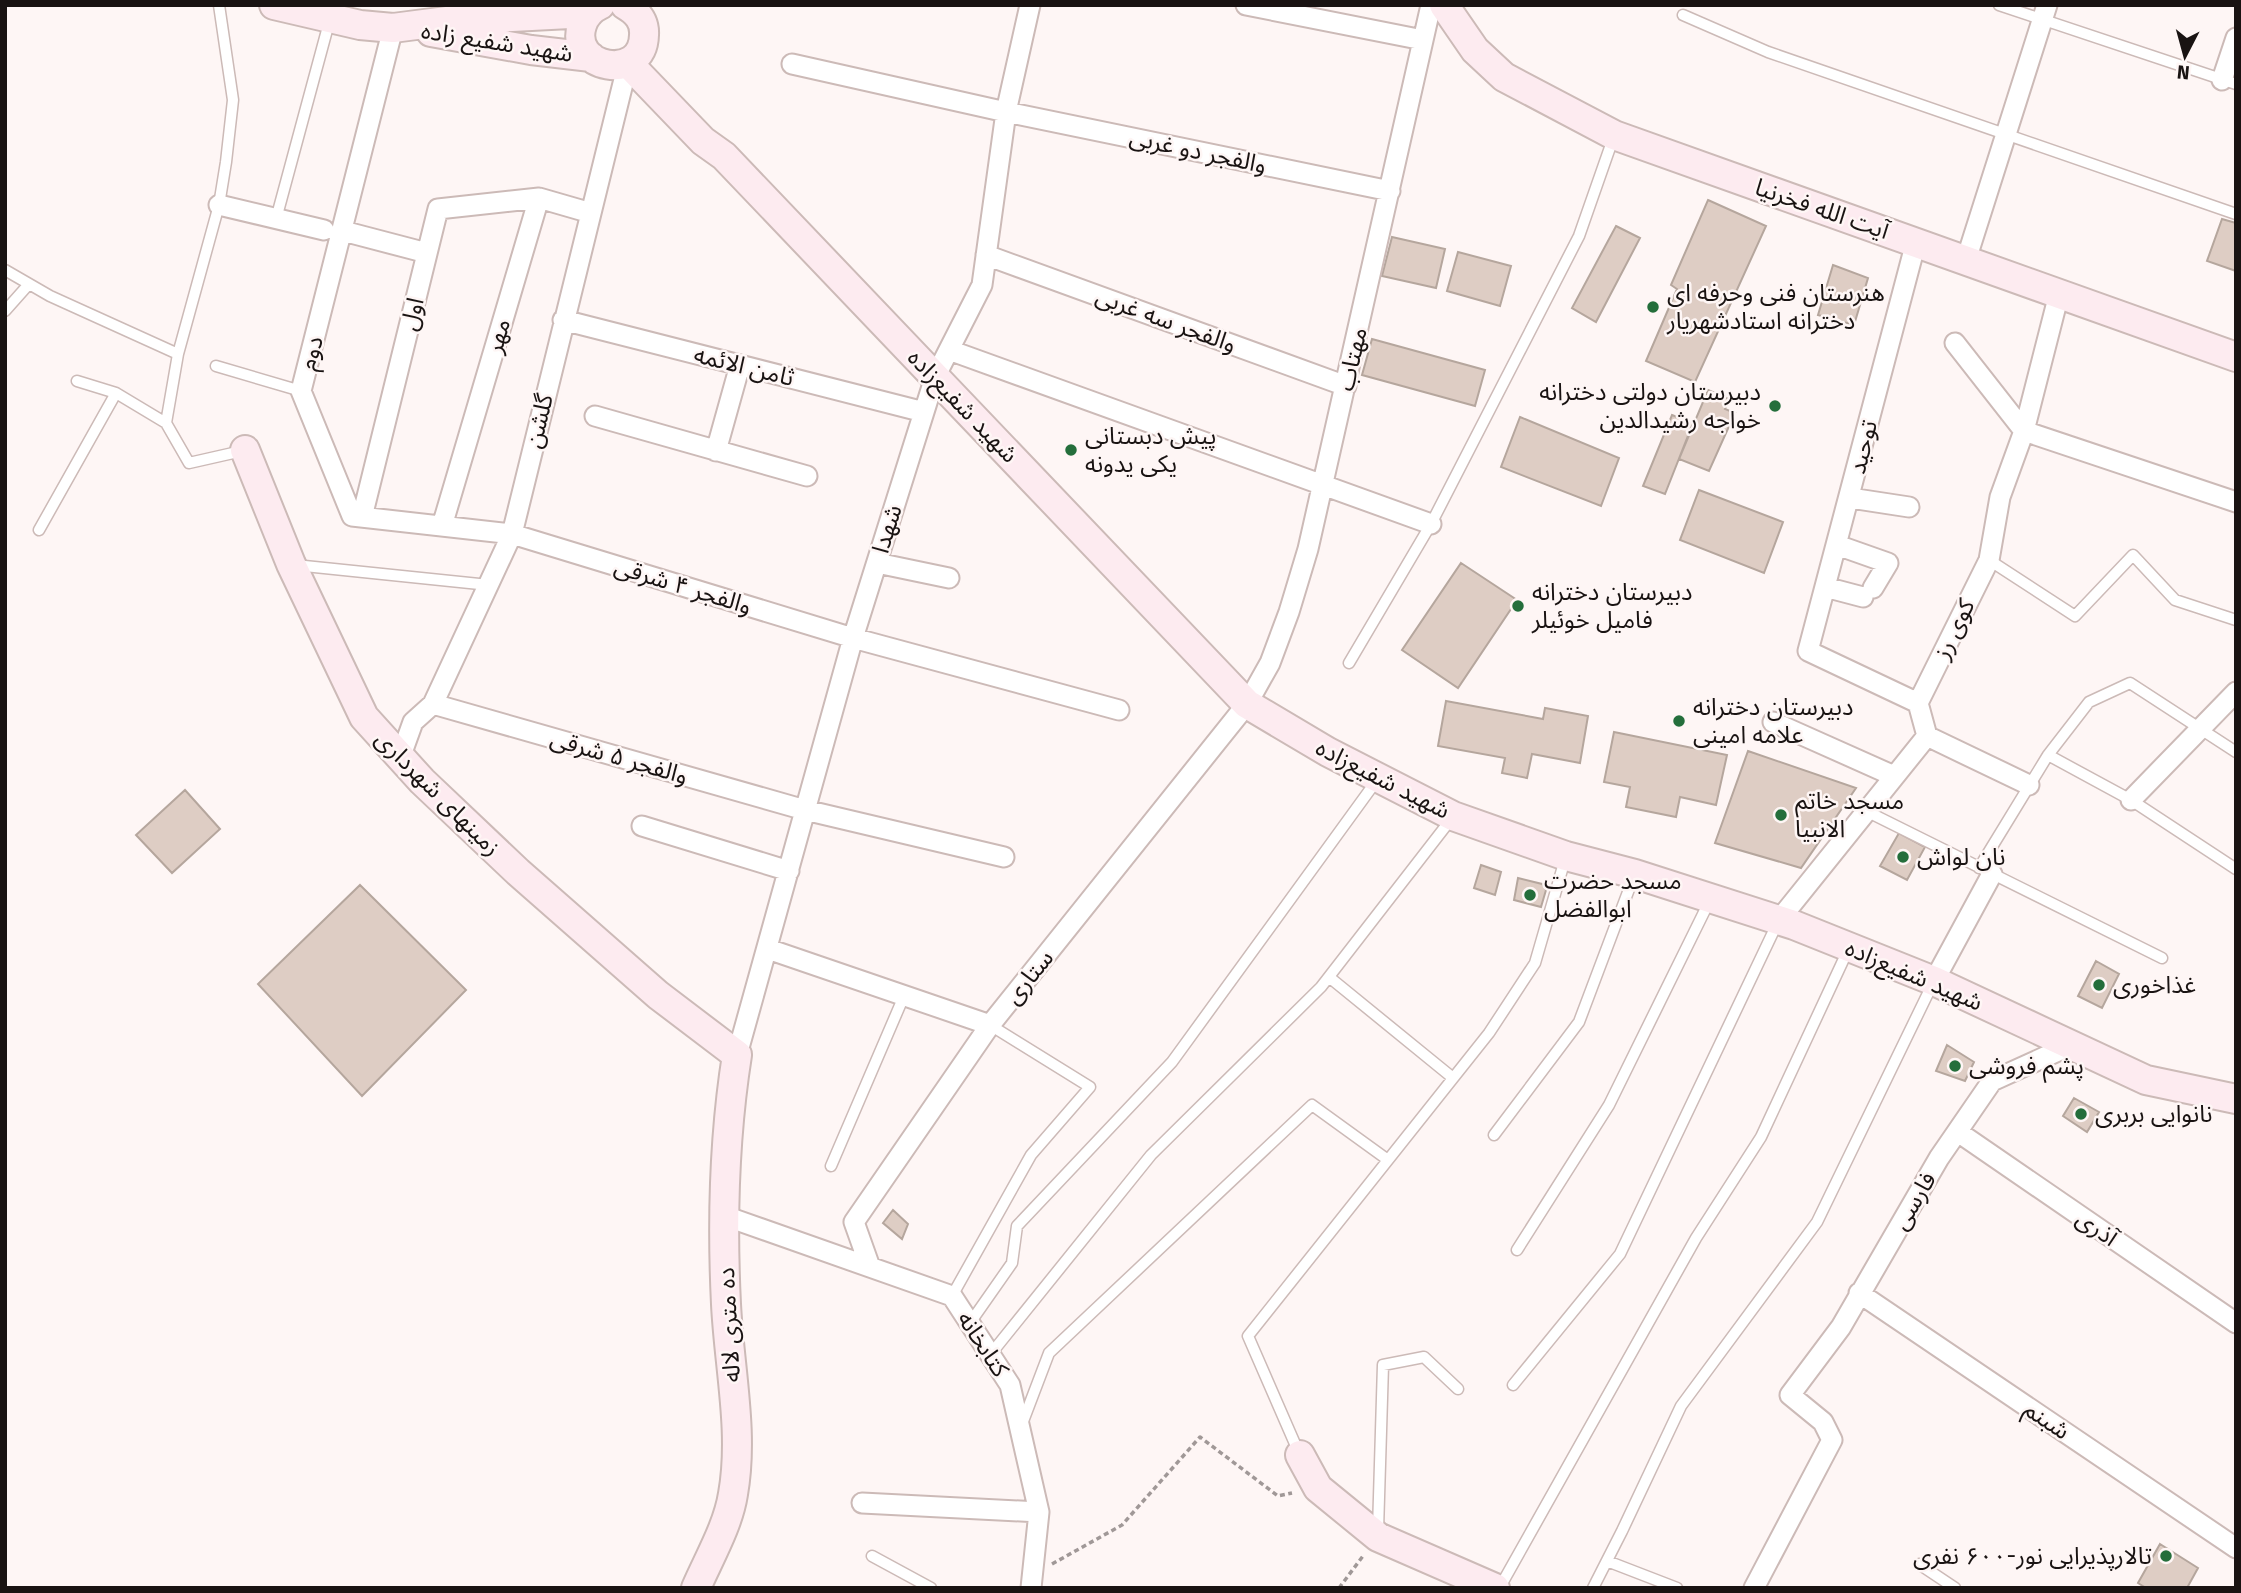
<svg xmlns="http://www.w3.org/2000/svg" width="2241" height="1593" font-family="'Fira Sans','Noto Sans Arabic',sans-serif">
  <style>
    .building { fill: #decdc4; stroke: #b5a69d; stroke-width: 2 }
    .lines { fill: none; stroke-linecap: round; stroke-linejoin: round }
    .lane-casing { stroke: #ccbab7; stroke-width: 13 }
    .street-casing { stroke: #ccbab7; stroke-width: 23 }
    .secondary-casing { stroke: #ccbab7; stroke-width: 32 }
    .path { stroke: #a09897; stroke-width: 3.5; stroke-dasharray: 5 3.5; stroke-linecap: butt }
    .lane { stroke: #fff; stroke-width: 10 }
    .street { stroke: #fff; stroke-width: 19 }
    .secondary { stroke: #fdebf0; stroke-width: 28 }
    .poi-dot { fill: #246e3b; stroke: #fef6f5; stroke-width: 2.5 }
    .labels { text-anchor: middle; stroke-width: 5; stroke-linejoin: round; paint-order: stroke }
    .street-label { font-size: 24px; fill: #191312; stroke: #fef6f5 }
    .poi-label { font-size: 24px; fill: #191312; stroke: #fef6f5; text-anchor: start }
  </style>
  <rect width="100%" height="100%" fill="#fef6f5"/>
  <path class="building" d="M 1708,200 L 1766,226 L 1695,382 L 1646,361 L 1677,289 L 1671,285 Z
    M 2222,219 L 2236,223 L 2236,271 L 2207,261 Z
    M 1616,226 L 1640,238 L 1596,322 L 1572,308 Z
    M 1392,237 L 1445,249 L 1436,288 L 1382,276 Z
    M 1458,252 L 1511,266 L 1500,306 L 1447,291 Z
    M 1833,265 L 1868,278 L 1854,325 L 1818,315 Z
    M 1372,339 L 1485,370 L 1475,406 L 1362,375 Z
    M 1708,390 L 1729,399 L 1725,409 L 1735,413 L 1709,471 L 1679,459 Z
    M 1672,415 L 1693,423 L 1665,494 L 1643,486 Z
    M 1520,417 L 1619,458 L 1601,506 L 1501,467 Z
    M 1699,490 L 1783,522 L 1764,573 L 1680,540 Z
    M 1461,563 L 1517,600 L 1458,688 L 1402,650 Z
    M 1446,701 L 1543,719 L 1545,708 L 1588,716 L 1580,763 L 1532,754 L 1527,778 L 1502,773 L 1505,758 L 1438,746 Z
    M 1614,732 L 1727,755 L 1716,805 L 1680,797 L 1676,817 L 1626,807 L 1630,787 L 1604,782 Z
    M 1748,751 L 1856,788 L 1801,868 L 1715,843 Z
    M 185,790 L 220,829 L 172,873 L 136,835 Z
    M 1899,833 L 1925,847 L 1907,880 L 1880,866 Z
    M 1481,865 L 1501,872 L 1495,895 L 1474,888 Z
    M 1518,878 L 1542,884 L 1546,890 L 1541,907 L 1514,900 Z
    M 360,885 L 466,990 L 362,1096 L 258,984 Z
    M 2096,961 L 2119,974 L 2102,1008 L 2078,996 Z
    M 1947,1045 L 1974,1062 L 1965,1081 L 1936,1071 Z
    M 2074,1098 L 2099,1112 L 2087,1132 L 2063,1116 Z
    M 893,1210 L 908,1224 L 902,1239 L 883,1223 Z
    M 2160,1544 L 2198,1568 L 2187,1588 L 2146,1588 L 2138,1583 Z"/>
  <g class="lines">
    <g class="lane-casing">
      <path id="lane" d="M 219,5 L 233,100 L 226,162 L 219,205 L 178,354 L 166,423 L 189,463 L 242,451
        M 1999,5 L 2236,84
        M 1683,15 L 1768,52 L 2236,214
        M 276,219 L 330,19
        M 5,270 L 50,296 L 178,354
        M 5,311 L 29,284
        M 216,366 L 301,391
        M 77,381 L 116,393 L 166,423
        M 39,530 L 116,393
        M 1989,560 L 2075,616 L 2133,555 L 2175,600 L 2236,620
        M 295,565 L 489,585
        M 1349,663 L 1431,524 L 1579,236 L 1614,136
        M 2048,755 L 2131,800 L 2236,869
        M 1866,811 L 2162,958
        M 1979,868 L 2048,755 L 2089,702 L 2130,683 L 2236,752
        M 1329,977 L 1453,1078
        M 1494,1135 L 1579,1022 L 1634,876
        M 831,1166 L 904,996
        M 1517,1250 L 1609,1105 L 1709,902
        M 952,1296 L 1031,1155 L 1090,1087 L 990,1025
        M 970,1323 L 1012,1263 L 1017,1226 L 1172,1062 L 1377,780
        M 990,1355 L 1151,1155 L 1321,987 L 1452,818
        M 1513,1385 L 1620,1254 L 1777,924
        M 1022,1424 L 1049,1353 L 1312,1105 L 1388,1160
        M 1299,1453 L 1248,1336 L 1489,1033 L 1535,963 L 1566,856
        M 1378,1530 L 1383,1365 L 1424,1357 L 1458,1389
        M 872,1556 L 931,1588
        M 1607,1561 L 1677,1588
        M 1919,1564 L 1955,1588
        M 1500,1587 L 1696,1238 L 1761,1137 L 1848,950
        M 1593,1588 L 1622,1531 L 1681,1406 L 1817,1222 L 1933,983"/>
    </g>
    <g class="street-casing">
      <path id="street" d="M 1246,5 L 1423,40
        M 393,28 L 301,391 L 352,516 L 512,534 L 853,638 L 1119,710
        M 792,64 L 1006,112 L 1390,191
        M 2222,80 L 2236,38
        M 219,205 L 324,230
        M 343,231 L 427,253
        M 1916,242 L 1808,651 L 1918,703
        M 986,255 L 1346,386
        M 1966,260 L 2047,5
        M 563,320 L 924,412
        M 1955,343 L 2024,431 L 2236,502
        M 949,350 L 1431,524
        M 595,416 L 807,476
        M 716,451 L 740,365
        M 1850,498 L 1909,507
        M 362,517 L 438,209 L 539,198
        M 442,526 L 539,198 L 591,213
        M 1837,545 L 1888,563 L 1873,588
        M 877,563 L 949,578
        M 1825,587 L 1863,597
        M 433,704 L 805,810 L 1004,857
        M 1773,722 L 1894,776
        M 1927,736 L 2029,785
        M 400,758 L 413,722 L 433,704 L 512,534 L 628,63
        M 2131,800 L 2236,692
        M 642,826 L 789,871
        M 1779,920 L 1927,736 L 1918,703 L 1989,560 L 2000,497 L 2024,431 L 2059,294
        M 768,949 L 990,1025
        M 1934,981 L 1992,874
        M 737,1055 L 853,638 L 924,412 L 935,377 L 982,285 L 1006,112 L 1030,5
        M 1958,1132 L 2236,1323
        M 725,1216 L 952,1296 L 1010,1385 L 1039,1512 L 1031,1588
        M 870,1267 L 854,1222 L 990,1025 L 1247,704 L 1270,663 L 1289,612 L 1308,549 L 1431,5
        M 1859,1293 L 2236,1548
        M 862,1503 L 1039,1512
        M 1754,1588 L 1832,1440 L 1823,1422 L 1790,1395 L 1841,1327 L 1939,1158 L 1992,1081 L 2071,1045"/>
    </g>
    <g class="secondary-casing">
      <path id="secondary" d="M 274,5 L 360,25 L 393,28 L 455,20 L 589,13
        M 600,5 C 591,9 585,16 582,25 C 568,69 643,83 644,35 C 645,21 637,12 625,5
        M 1444,5 L 1475,50 L 1504,77 L 1614,135 L 2236,357
        M 431,32 L 531,50 L 591,57
        M 628,63 L 703,141 L 724,156 L 1247,704 L 1328,752 L 1453,816 L 1566,856 L 1635,874 L 1794,925 L 1934,981 L 2146,1080 L 2236,1099
        M 245,450 L 291,564 L 364,717 L 422,781 L 518,872 L 658,995 L 737,1055 C 724,1137 722,1222 726,1304 C 729,1367 744,1432 733,1494 C 728,1526 709,1558 696,1588
        M 1300,1455 L 1318,1488 L 1378,1537 L 1495,1588"/>
    </g>
    <path class="path" d="M 1052,1564 L 1122,1525 L 1200,1437 L 1278,1496 L 1292,1493
      M 1339,1588 L 1363,1556"/>
    <use href="#lane" class="lane"/>
    <use href="#street" class="street"/>
    <use href="#secondary" class="secondary"/>
  </g>
  <g class="poi-dot">
    <circle cx="1653" cy="307" r="7"/>
    <circle cx="1775" cy="406" r="7"/>
    <circle cx="1071" cy="450" r="7"/>
    <circle cx="1518" cy="606" r="7"/>
    <circle cx="1679" cy="721" r="7"/>
    <circle cx="1781" cy="815" r="7"/>
    <circle cx="1903" cy="857" r="7"/>
    <circle cx="1530" cy="895" r="7"/>
    <circle cx="2099" cy="985" r="7"/>
    <circle cx="1955" cy="1066" r="7"/>
    <circle cx="2081" cy="1114" r="7"/>
    <circle cx="2166" cy="1556" r="7"/>
  </g>
  <g class="labels">
    <g class="street-label">
      <text transform="translate(497 42) rotate(9)" y="8">شهید شفیع زاده</text>
      <text transform="translate(1198 151) rotate(12)" y="8">والفجر دو غربی</text>
      <text transform="translate(1822 209) rotate(19)" y="8">آیت الله فخرنیا</text>
      <text transform="translate(412 314) rotate(-76)" y="8">اول</text>
      <text transform="translate(1166 320) rotate(20)" y="8">والفجر سه غربی</text>
      <text transform="translate(498 336) rotate(-74)" y="8">مهر</text>
      <text transform="translate(311 353) rotate(-75)" y="8">دوم</text>
      <text transform="translate(1352 359) rotate(-77)" y="8">مهتاب</text>
      <text transform="translate(744 366) rotate(14)" y="8">ثامن الائمه</text>
      <text transform="translate(963 406) rotate(46)" y="8">شهید شفیع‌زاده</text>
      <text transform="translate(539 421) rotate(-77)" y="8">گلشن</text>
      <text transform="translate(1863 447) rotate(-76)" y="8">توحید</text>
      <text transform="translate(887 529) rotate(-73)" y="8">شهدا</text>
      <text transform="translate(683 586) rotate(17)" y="8">والفجر ۴ شرقی</text>
      <text transform="translate(1954 629) rotate(-64)" y="8">کوی رز</text>
      <text transform="translate(619 757) rotate(16)" y="8">والفجر ۵ شرقی</text>
      <text transform="translate(1383 779) rotate(27)" y="8">شهید شفیع‌زاده</text>
      <text transform="translate(438 793) rotate(45)" y="8">زمینهای شهرداری</text>
      <text transform="translate(1914 975) rotate(23)" y="8">شهید شفیع‌زاده</text>
      <text transform="translate(1029 977) rotate(-51)" y="8">ستاری</text>
      <text transform="translate(1914 1201) rotate(-59)" y="8">فارسی</text>
      <text transform="translate(2097 1228) rotate(35)" y="8">آذری</text>
      <text transform="translate(729 1325) rotate(-93)" y="8">ده متری لاله</text>
      <text transform="translate(983 1344) rotate(57)" y="8">کتابخانه</text>
      <text transform="translate(2047 1420) rotate(34)" y="8">شبنم</text>
    </g>
    <g class="poi-label">
      <text x="1667" y="301">هنرستان فنی وحرفه ای<tspan x="1667" dy="28">دخترانه استادشهریار</tspan></text>
      <text x="1761" y="400" text-anchor="end">دبیرستان دولتی دخترانه<tspan x="1761" dy="28">خواجه رشیدالدین</tspan></text>
      <text x="1085" y="444">پیش دبستانی<tspan x="1085" dy="28">یکی یدونه</tspan></text>
      <text x="1532" y="600">دبیرستان دخترانه<tspan x="1532" dy="28">فامیل خوئیلر</tspan></text>
      <text x="1693" y="715">دبیرستان دخترانه<tspan x="1693" dy="28">علامه امینی</tspan></text>
      <text x="1795" y="809">مسجد خاتم<tspan x="1795" dy="28">الانبیا</tspan></text>
      <text x="1917" y="865">نان لواش</text>
      <text x="1544" y="889">مسجد حضرت<tspan x="1544" dy="28">ابوالفضل</tspan></text>
      <text x="2113" y="993">غذاخوری</text>
      <text x="1969" y="1074">پشم فروشی</text>
      <text x="2095" y="1122">نانوایی بربری</text>
      <text x="2152" y="1564" text-anchor="end">تالارپذیرایی نور-۶۰۰ نفری</text>
    </g>
  </g>
  <rect width="2241" height="1593" fill="none" stroke="#191312" stroke-width="14"/>
  <g transform="translate(2185 56) rotate(186)" stroke="#fef6f5" stroke-width="5" paint-order="stroke">
  <path d="M0-5L12 26L0 18L-12 26Z" fill="#191312"/>
  <text y="-10" font-size="19" font-weight="bold" text-anchor="middle" fill="#191312">N</text>
  </g>
</svg>
